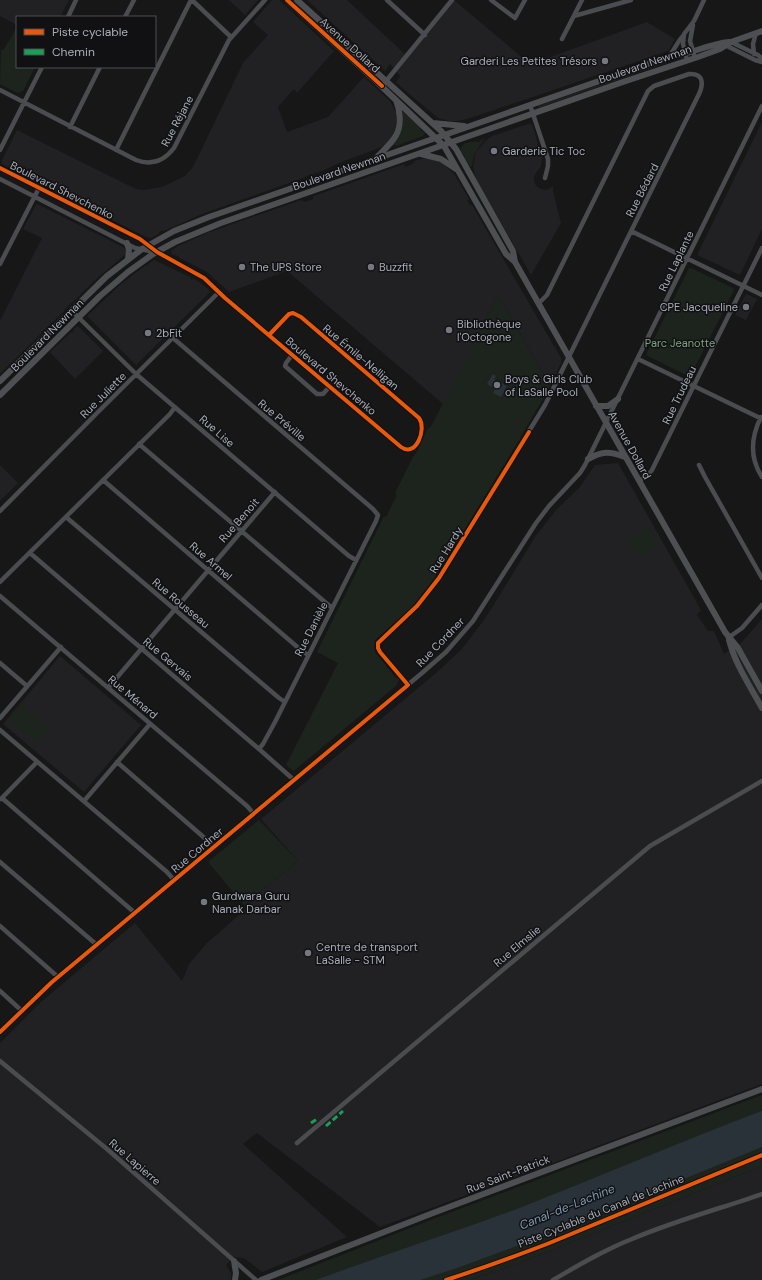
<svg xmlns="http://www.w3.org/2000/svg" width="762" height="1280" font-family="'DM Sans',sans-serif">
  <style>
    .built { fill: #212123 }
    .green { fill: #1d241e }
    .water { fill: #2a3239 }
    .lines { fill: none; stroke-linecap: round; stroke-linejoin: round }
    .minor { stroke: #4b4c50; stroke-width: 4.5 }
    .major { stroke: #4d4f52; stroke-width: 6 }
    .quiet { stroke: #1a9f57; stroke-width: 3; stroke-dasharray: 6 3; stroke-linecap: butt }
    .cycleway-casing { stroke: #111113; stroke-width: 6 }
    .cycleway { stroke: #e8590c; stroke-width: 4 }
    .poi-dot { fill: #757880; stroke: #111113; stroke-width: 1.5 }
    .labels { text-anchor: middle; stroke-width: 3; stroke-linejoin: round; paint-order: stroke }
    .street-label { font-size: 11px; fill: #a8adb8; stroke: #111113 }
    .poi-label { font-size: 11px; fill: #a8adb8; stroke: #111113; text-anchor: start }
    .park-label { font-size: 11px; fill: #7fa381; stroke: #111113 }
    .water-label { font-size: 12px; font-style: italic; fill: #7f9bb3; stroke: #111113 }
  </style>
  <rect width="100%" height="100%" fill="#171717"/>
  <path class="built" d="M 0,0 L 69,0 L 60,17 L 17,17 L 17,25 L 0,16 Z
    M 229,0 L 258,0 L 245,15 Z
    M 272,0 L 279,0 L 334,51 L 297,93 L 294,89 L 278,107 L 287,132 L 328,117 L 364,77 L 390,101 L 396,113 L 396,124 L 394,132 L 387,143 L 382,147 L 344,161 L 317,173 L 317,172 L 314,173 L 315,174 L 311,174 L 303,178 L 202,214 L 164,231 L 163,230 L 159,232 L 159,234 L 151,238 L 146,237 L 2,164 L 2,160 L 17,130 L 136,189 L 144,190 L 162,187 L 185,176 L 192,168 L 196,161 L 243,63 L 268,35 L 253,22 Z
    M 307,0 L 347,0 L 407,56 L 454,0 L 525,60 L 537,62 L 647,22 L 675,39 L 670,48 L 668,51 L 521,101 L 467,119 L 457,121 L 450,121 L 438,118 L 408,93 L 396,82 L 400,76 L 390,64 L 385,71 Z
    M 762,122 L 762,229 L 740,275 L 697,255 Z
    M 528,124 L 531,124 L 533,127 L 542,157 L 541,166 L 534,176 L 534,181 L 536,186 L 541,189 L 547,190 L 553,186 L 553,191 L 561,223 L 531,275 L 477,181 L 475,175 L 473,165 L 476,152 L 486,140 L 492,136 Z
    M 426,158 L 435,160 L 443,163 L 454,174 L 469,199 L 467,200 L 470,205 L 472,205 L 561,358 L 561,363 L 550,386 L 498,295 L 443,404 L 287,271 L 229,292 L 207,272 L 178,257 L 179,256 L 173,255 L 171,252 L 172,250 L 178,246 L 207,233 L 301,200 L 305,202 L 313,199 L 313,196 L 314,196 L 404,164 L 405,167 L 414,163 L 414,161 Z
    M 37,204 L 123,247 L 126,250 L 126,254 L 95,280 L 72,303 L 71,303 L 65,309 L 64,311 L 0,374 L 0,321 L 42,238 L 23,229 L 36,205 Z
    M 154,260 L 190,277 L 190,278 L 192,280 L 193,279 L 196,280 L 207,288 L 210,292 L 136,365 L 87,316 L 121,284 L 138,271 L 146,265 L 147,266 L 149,265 L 148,264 Z
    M 746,294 L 757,299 L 746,320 L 735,315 Z
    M 77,326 L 79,327 L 103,351 L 75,379 L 50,352 L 71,332 L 72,333 L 74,331 L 73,330 Z
    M 618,463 L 701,610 L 697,615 L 708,631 L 714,631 L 724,654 L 741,643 L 762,619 L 762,1084 L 545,1166 L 380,1227 L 257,1133 L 243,1144 L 347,1237 L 262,1272 L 244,1258 L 234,1257 L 226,1265 L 231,1273 L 231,1280 L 0,1280 L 0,1043 L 41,1002 L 135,923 L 182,981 L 189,964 L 207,943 L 247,908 L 244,905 L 298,861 L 261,819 L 436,673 L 461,650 L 481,624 L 495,603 L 535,537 L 556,510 L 580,487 L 595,465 Z
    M 0,465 L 18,483 L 0,501 Z
    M 60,656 L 141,725 L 84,792 L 3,724 Z
    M 762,1166 L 762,1280 L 469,1280 L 522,1262 Z"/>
  <path class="green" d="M 17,27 L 17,67 L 35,67 L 23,91 L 18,93 L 0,84 L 1,50 L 4,49 Z
    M 666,62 L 666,63 L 538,108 L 538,106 Z
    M 401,111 L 402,111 L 421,127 L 420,129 L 425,133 L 423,136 L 396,146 L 395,145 L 392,146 Z
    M 485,139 C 478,147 473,155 472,166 L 470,167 L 464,157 L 465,156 L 461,152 L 461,147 L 465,143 L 478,141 L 478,142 L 481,141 L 480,140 Z
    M 689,268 L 691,268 L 733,288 L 734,290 L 690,377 L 646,355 Z
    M 498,295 L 550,386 L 543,399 L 521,436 L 521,437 L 436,576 L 411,608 L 375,640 L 374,647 L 375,652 L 395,677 L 400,680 L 398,681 L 397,685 L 295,770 L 292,770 L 286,765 L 338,663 L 317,652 L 384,516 L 386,517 L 397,495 L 395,493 L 413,457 L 417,452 L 428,428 L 430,428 L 434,421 Z
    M 646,524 L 660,545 L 640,557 L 626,541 Z
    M 22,704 L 50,728 L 37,743 L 9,720 Z
    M 259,820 L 298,861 L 244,905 L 208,862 Z
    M 762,1095 L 762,1166 L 522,1262 L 469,1280 L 278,1280 L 428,1221 Z"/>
  <path class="water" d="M 493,374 L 496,376 L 494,379 L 507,386 L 501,397 L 493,393 L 495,389 L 487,384 Z
    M 762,1111 L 762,1147 L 544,1236 L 457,1268 L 420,1280 L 316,1280 C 383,1255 450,1234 517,1209 C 599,1177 679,1142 762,1111 Z"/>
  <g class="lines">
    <path class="minor" d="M 192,0 L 231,37
      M 387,0 L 425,35
      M 491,0 L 515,18 L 525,0
      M 574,16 L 631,0
      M 68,17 L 76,0
      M 125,17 L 134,0
      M 693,25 L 690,41 L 695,58
      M 562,39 L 582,0
      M 731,42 L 758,55 L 762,59
      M 725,45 L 755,60 L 762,62
      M 754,54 L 753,44 L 756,33
      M 668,57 C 675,50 677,42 683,36
      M 687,60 L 683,44 L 684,34 L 694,21 L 704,0
      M 382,86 L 452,0
      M 0,90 L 136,160 C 152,166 164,161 174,148 L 229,40 L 265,0
      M 530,105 L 548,159 L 548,166 L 545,178
      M 70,127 L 100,67
      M 0,150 L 42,67
      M 116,150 L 191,0
      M 0,168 L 140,239 L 157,252 L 204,278 L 225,298 L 401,447 C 416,458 427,429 419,418 L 301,317 L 293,313 L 289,314 L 269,335
      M 0,179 L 135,248 L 155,252
      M 631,231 L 762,295
      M 0,264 L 39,188
      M 71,310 L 136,374 L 349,556 L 356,560
      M 173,338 L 373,509 L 378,515 L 376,521 L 275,722 L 263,744 L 259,749
      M 292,355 L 286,363 L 285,366 L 317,394 L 323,394 L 330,386
      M 638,359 L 762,419
      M 761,417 C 751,437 749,457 762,477
      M 139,444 L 332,608
      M 699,465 L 705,477 L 762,578
      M 103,480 L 302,651 L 308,655
      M 639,481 L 649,474 L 652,470 L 762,248
      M 0,511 L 98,412 L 219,292
      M 66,517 L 279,698 L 285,702
      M 30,553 L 259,749 L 294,780
      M 0,582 L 170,414 L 175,407
      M 0,596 L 247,806 L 254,814
      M 728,638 L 742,628 L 762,605
      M 0,663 L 27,686
      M 408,685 L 380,652 L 378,648 L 378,643 L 417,606 L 439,578 L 545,405 L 699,94 C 704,83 703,73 689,74 L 654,86 L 648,91 L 547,295 L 539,303
      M 108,688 L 275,492
      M 0,718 L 61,647
      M 0,730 L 167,872 L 174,880
      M 117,762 L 215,847
      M 2,798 L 135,913
      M 1,799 L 37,762
      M 84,801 L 150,724
      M 0,862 L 97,945
      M 0,926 L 58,977
      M 0,991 L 22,1011
      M 0,1032 L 52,982 L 422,673 L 446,652 L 473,621 L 536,523 L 549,506 L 580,473 L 585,465 L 762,106
      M 0,1061 L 107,1149 L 256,1280
      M 297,1143 L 650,846 L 762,781
      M 553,1280 C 579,1265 604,1250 632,1239 C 674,1221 719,1209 762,1194"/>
    <path class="major" d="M 287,0 L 378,83 L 444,146 L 506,254 L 515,262
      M 297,0 L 441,131 L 456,149 L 513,251 L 515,262 L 725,632 L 738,648 L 762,691
      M 433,123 L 464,126
      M 421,154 L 441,159 L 456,169
      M 377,157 C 391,143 403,134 399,112 C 399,108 397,104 396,100
      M 127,243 L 129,250 L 128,259
      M 0,381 L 107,276 L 142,249 L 174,231 L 209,217 L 668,57 C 689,55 708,44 729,42
      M 0,395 L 100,296 L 128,272 L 153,254 L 175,242 L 221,223 L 620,83 L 698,57 L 720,49 L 731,42 L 762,31
      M 596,406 L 608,406 L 618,399
      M 588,459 C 603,451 609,451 625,457
      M 729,640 C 735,664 750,686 762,708
      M 234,1261 L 236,1273 L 235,1280
      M 261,1280 L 433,1213 L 762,1089"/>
    <path class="quiet" d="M 311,1123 L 317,1119
      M 326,1126 L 343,1111"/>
    <g class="cycleway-casing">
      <path id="cycleway" d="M 287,0 L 382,86
        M 0,168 L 140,239 L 157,252 L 204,278 L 225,298 L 401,447 C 416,458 427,429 419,418 L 301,317 L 293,313 L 289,314 L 269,335
        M 0,1032 L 52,982 L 408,685 L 380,652 L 378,648 L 378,643 L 417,606 L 439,578 L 529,432
        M 446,1280 C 480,1269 513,1257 547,1244 L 762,1155"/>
    </g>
    <use href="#cycleway" class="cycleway"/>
  </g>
  <g class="poi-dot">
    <circle cx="605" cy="61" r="4"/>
    <circle cx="494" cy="151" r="4"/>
    <circle cx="242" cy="267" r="4"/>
    <circle cx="371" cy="267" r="4"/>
    <circle cx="746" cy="307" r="4"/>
    <circle cx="449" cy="330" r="4"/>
    <circle cx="148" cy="333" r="4"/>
    <circle cx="497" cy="385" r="4"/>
    <circle cx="204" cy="902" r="4"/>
    <circle cx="308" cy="953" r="4"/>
  </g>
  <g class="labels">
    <g class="street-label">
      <text transform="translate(350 45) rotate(42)" y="4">Avenue Dollard</text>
      <text transform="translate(645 64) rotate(-19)" y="4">Boulevard Newman</text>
      <text transform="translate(177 121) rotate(-62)" y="4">Rue Réjane</text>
      <text transform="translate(339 171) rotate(-19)" y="4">Boulevard Newman</text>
      <text transform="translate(62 190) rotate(27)" y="4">Boulevard Shevchenko</text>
      <text transform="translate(642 190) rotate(-63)" y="4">Rue Bédard</text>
      <text transform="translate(676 261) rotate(-64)" y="4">Rue Laplante</text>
      <text transform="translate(47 335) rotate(-45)" y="4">Boulevard Newman</text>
      <text transform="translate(361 357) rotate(40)" y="4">Rue Émile-Nelligan</text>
      <text transform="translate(331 376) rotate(40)" y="4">Boulevard Shevchenko</text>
      <text transform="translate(103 395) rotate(-45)" y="4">Rue Juliette</text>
      <text transform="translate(679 395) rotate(-64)" y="4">Rue Trudeau</text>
      <text transform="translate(282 420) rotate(40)" y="4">Rue Préville</text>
      <text transform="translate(217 431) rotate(41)" y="4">Rue Lise</text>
      <text transform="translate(630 445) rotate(61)" y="4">Avenue Dollard</text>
      <text transform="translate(239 520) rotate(-49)" y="4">Rue Benoit</text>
      <text transform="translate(446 550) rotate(-58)" y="4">Rue Hardy</text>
      <text transform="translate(211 561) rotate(41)" y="4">Rue Armel</text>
      <text transform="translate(181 603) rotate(40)" y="4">Rue Rousseau</text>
      <text transform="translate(311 629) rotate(-63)" y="4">Rue Danièle</text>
      <text transform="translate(440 642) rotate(-46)" y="4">Rue Cordner</text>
      <text transform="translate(168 659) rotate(40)" y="4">Rue Gervais</text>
      <text transform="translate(133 697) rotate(40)" y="4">Rue Ménard</text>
      <text transform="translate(197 850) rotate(-40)" y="4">Rue Cordner</text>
      <text transform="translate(517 946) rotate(-40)" y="4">Rue Elmslie</text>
      <text transform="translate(135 1162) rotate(41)" y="4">Rue Lapierre</text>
      <text transform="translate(508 1174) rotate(-21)" y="4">Rue Saint-Patrick</text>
      <text transform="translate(601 1211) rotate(-22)" y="4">Piste Cyclable du Canal de Lachine</text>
    </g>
    <g class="poi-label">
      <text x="597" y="65" text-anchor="end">Garderi Les Petites Trésors</text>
      <text x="502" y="155">Garderie Tic Toc</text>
      <text x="250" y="271">The UPS Store</text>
      <text x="379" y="271">Buzzfit</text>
      <text x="738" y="311" text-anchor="end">CPE Jacqueline</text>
      <text x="457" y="328">Bibliothèque<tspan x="457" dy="13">l'Octogone</tspan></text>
      <text x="156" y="337">2bFit</text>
      <text x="505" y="383">Boys &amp; Girls Club<tspan x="505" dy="13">of LaSalle Pool</tspan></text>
      <text x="212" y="900">Gurdwara Guru<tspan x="212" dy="13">Nanak Darbar</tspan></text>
      <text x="316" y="951">Centre de transport<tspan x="316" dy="13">LaSalle - STM</tspan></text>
    </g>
    <g class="park-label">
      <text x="680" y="347">Parc Jeanotte</text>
    </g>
    <g class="water-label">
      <text transform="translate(567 1207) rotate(-22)" y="4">Canal-de-Lachine</text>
    </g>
  </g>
  <rect x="16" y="16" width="140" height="52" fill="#111113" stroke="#4d4f55"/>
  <rect x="24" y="29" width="20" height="6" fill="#e8590c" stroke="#4d4f55"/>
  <text x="52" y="36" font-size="12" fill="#a8adb8">Piste cyclable</text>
  <rect x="24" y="49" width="20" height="6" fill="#1a9f57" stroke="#4d4f55"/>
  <text x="52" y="56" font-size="12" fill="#a8adb8">Chemin</text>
</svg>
